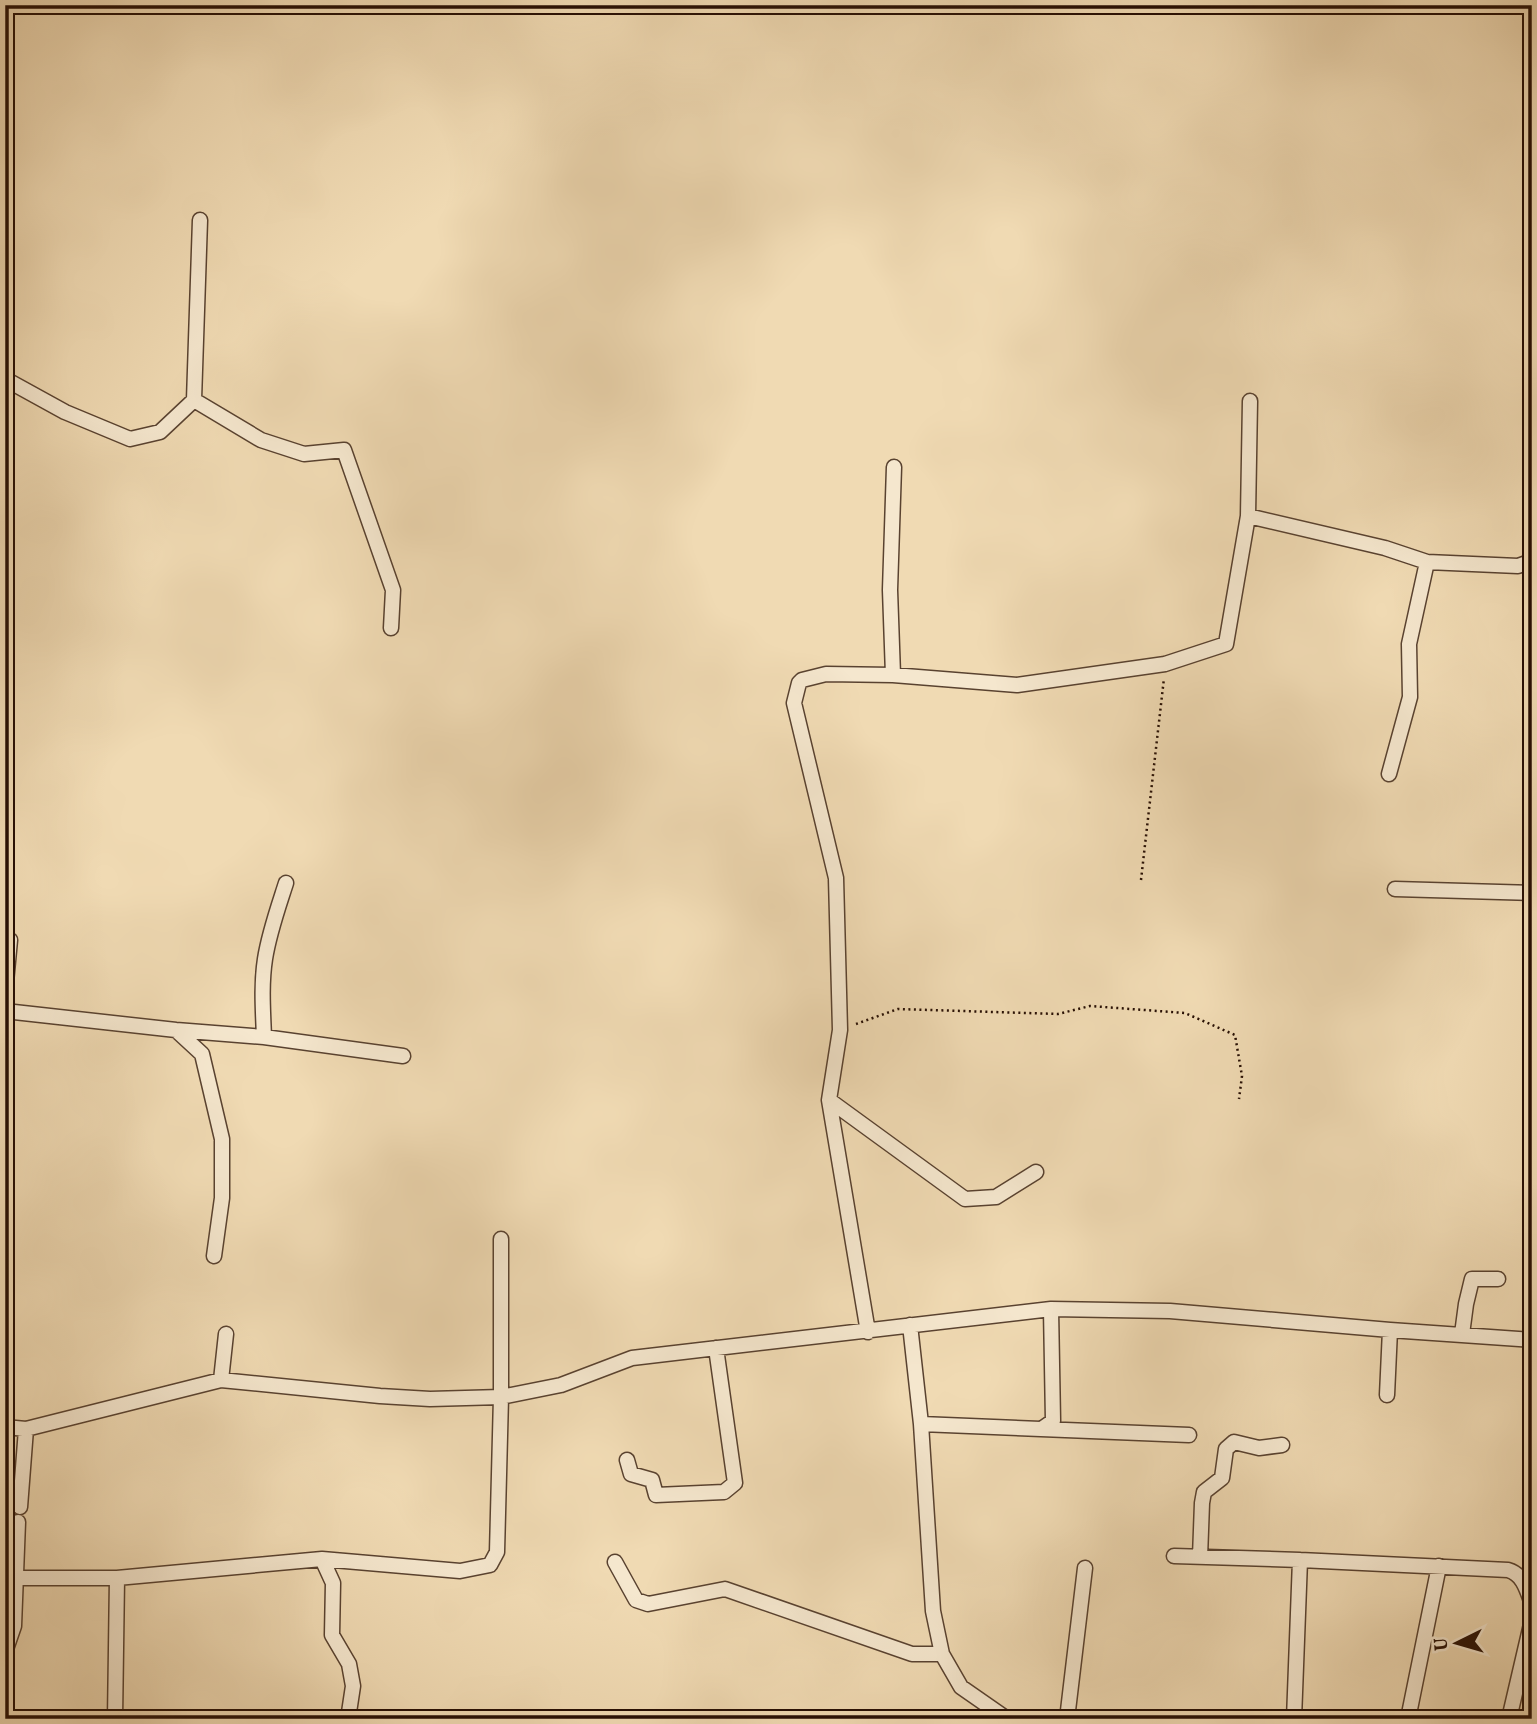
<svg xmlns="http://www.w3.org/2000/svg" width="1537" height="1724" font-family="Vollkorn,serif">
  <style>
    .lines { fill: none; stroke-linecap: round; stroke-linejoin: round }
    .minor-casing { stroke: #594230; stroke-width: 17 }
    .path { stroke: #270f04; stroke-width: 2.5; stroke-dasharray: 2 3.5; stroke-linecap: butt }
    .minor { stroke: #f5e7ce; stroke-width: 14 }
  </style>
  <rect width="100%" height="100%" fill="#f0dab3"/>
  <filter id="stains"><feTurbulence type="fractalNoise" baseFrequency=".00286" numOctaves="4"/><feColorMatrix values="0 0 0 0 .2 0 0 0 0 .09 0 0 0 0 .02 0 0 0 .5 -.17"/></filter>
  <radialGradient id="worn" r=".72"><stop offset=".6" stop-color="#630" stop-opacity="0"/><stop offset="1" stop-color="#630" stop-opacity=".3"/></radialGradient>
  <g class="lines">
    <g class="minor-casing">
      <path id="minor" d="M 5,379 L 65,412 L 130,439 L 160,432 L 194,400 L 200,220
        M 194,400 L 261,440 L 304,454 L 344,450 L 393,590 L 391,628
        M 1248,516 L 1385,548 L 1427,562 L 1518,566 L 1532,561
        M 893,675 L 890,590 L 894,467
        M 1389,774 L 1410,697 L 1409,644 L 1427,562
        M 1395,889 L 1532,893
        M 5,993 L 10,940
        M 5,1011 L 176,1030 L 264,1037 L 403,1056
        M 176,1030 L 202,1054 L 222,1139 L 222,1198 L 214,1256
        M 264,1037 C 263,1011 261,985 265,959 C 269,933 278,908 286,883
        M 829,1100 L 965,1199 L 996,1197 L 1036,1172
        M 910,1325 L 921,1424 L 933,1611 L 942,1654 L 961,1687 L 1007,1719
        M 868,1332 L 829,1100 L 840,1030 L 836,878 L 794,703 L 799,683 L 802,680 L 826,674 L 893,675 L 1017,685 L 1165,664 L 1226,644 L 1248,516 L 1250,401
        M 1462,1334 L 1466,1304 L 1472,1279 L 1498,1279
        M 221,1380 L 226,1334
        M 1387,1395 L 1390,1330
        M 921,1424 L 1189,1435
        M 5,1427 L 26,1429 L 221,1380 L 380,1396 L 430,1399 L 501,1397 L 561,1385 L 632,1358 L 1051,1309 L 1170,1311 L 1390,1330 L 1532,1340
        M 1043,1428 L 1053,1421 L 1051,1309
        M 627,1460 L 631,1474 L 652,1480 L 656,1495 L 724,1492 L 735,1483 L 716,1348
        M 20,1507 L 26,1429
        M 1174,1556 L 1300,1560 L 1508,1570 C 1523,1574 1527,1590 1532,1604
        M 1200,1557 L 1202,1503 L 1204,1492 L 1222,1478 L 1226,1449 L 1234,1442 L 1259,1448 L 1282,1445
        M 322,1559 L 333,1583 L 332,1635 L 349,1664 L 353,1686 L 348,1719
        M 615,1562 L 636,1600 L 648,1604 L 725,1589 L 912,1654 L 942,1654
        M 5,1578 L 117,1578 L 322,1559 L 460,1571 L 490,1565 L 497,1552 L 501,1397 L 501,1239
        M 5,1652 L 14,1626 L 18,1522
        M 115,1719 L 117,1578
        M 1067,1719 L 1085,1568
        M 1294,1719 L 1300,1560
        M 1408,1719 L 1439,1566
        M 1509,1719 L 1532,1620"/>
    </g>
    <path class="path" d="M 1141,880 L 1164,678
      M 856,1024 L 898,1009 L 1058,1014 L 1090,1006 L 1185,1013 L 1235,1035 L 1242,1076 L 1239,1099"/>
    <use href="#minor" class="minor"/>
  </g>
  <rect width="1537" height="1724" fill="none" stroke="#f0dab3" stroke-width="28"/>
  <rect x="7" y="7" width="1523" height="1710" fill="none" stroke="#270f04" stroke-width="3.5"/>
  <rect x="14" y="14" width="1509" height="1696" fill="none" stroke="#270f04" stroke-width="2"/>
  <g transform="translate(1457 1643) rotate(265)" stroke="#f5e7ce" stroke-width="5" paint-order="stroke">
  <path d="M0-5L12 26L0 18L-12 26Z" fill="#270f04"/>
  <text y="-10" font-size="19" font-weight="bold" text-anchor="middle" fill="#270f04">U</text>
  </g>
  <rect width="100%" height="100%" filter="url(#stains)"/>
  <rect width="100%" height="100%" fill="url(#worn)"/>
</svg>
